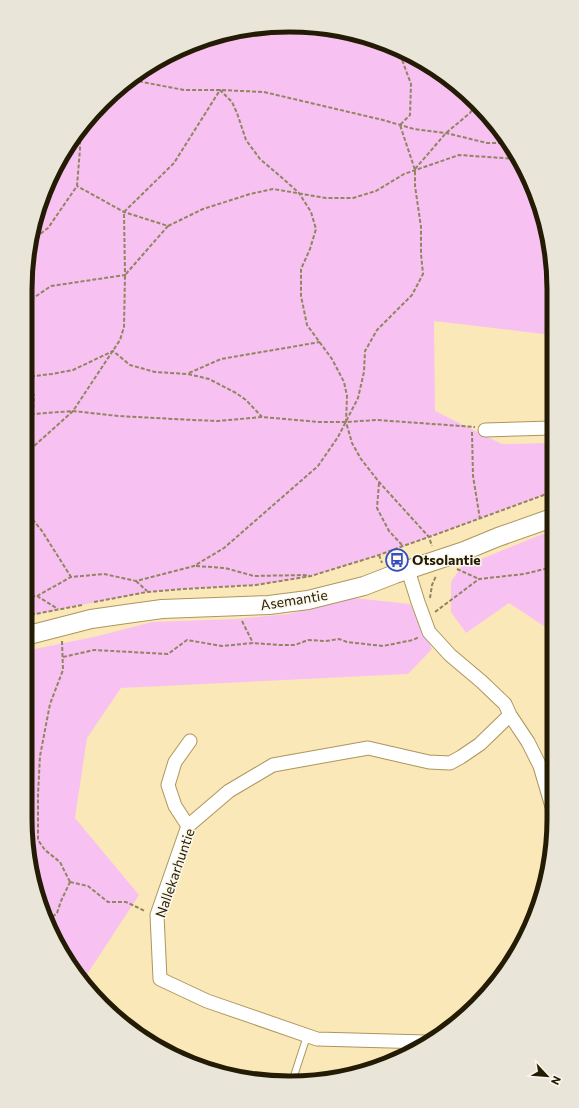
<svg xmlns="http://www.w3.org/2000/svg" width="579" height="1108" font-family="Commissioner,sans-serif">
  <style>
    .green { fill: #f7c2f2 }
    .lines { fill: none; stroke-linecap: round; stroke-linejoin: round }
    .lane-casing { stroke: #ad965c; stroke-width: 8 }
    .street-casing { stroke: #ad965c; stroke-width: 15 }
    .secondary-casing { stroke: #ad965c; stroke-width: 20 }
    .path { stroke: #928460; stroke-width: 2; stroke-dasharray: 4 2; stroke-linecap: butt }
    .lane { stroke: #fff; stroke-width: 6 }
    .street { stroke: #fff; stroke-width: 13 }
    .secondary { stroke: #fff; stroke-width: 18 }
    .labels { text-anchor: middle; stroke-width: 3; stroke-linejoin: round; paint-order: stroke }
    .poi-label { font-size: 14px; font-weight: bold; fill: #241b04; stroke: #fbf7eb; text-anchor: start }
    .street-label { font-size: 14px; fill: #241b04; stroke: #fbf7eb }
    .rim { fill: none; stroke: #241b04; stroke-width: 5 }
  </style>
  <rect width="100%" height="100%" fill="#fbe8b8"/>
  <path class="green" d="M 307,26 L 358,34 L 407,52 L 464,90 L 499,129 L 534,188 L 552,255 L 552,335 L 434,321 L 435,411 L 502,444 L 552,443 L 552,492 L 429,537 L 403,546 L 379,555 L 311,576 L 256,585 L 183,589 L 147,592 L 25,616 L 26,272 L 34,221 L 52,172 L 80,128 L 115,90 L 157,60 L 205,39 L 255,27 Z
    M 553,530 L 553,632 L 509,603 L 466,633 L 451,612 L 451,582 L 461,567 Z
    M 354,598 L 410,604 L 432,649 L 408,674 L 121,688 L 87,738 L 75,818 L 139,895 L 82,982 L 80,980 L 39,904 L 25,818 L 25,651 L 98,636 L 152,622 L 236,619 L 289,614 Z"/>
  <g class="lines">
    <g class="lane-casing">
      <path id="lane" d="M 292,1082 L 307,1036"/>
    </g>
    <g class="street-casing">
      <path id="street" d="M 485,430 L 552,428
        M 408,570 L 418,602 L 429,632 L 450,655 L 482,682 L 505,704 L 510,715 L 528,742 L 540,766 L 553,810
        M 188,826 L 175,806 L 168,785 L 175,762 L 190,741
        M 426,1042 L 317,1039 L 207,1001 L 160,979 L 157,915 L 188,826 L 229,791 L 273,765 L 368,748 L 429,762 L 450,763 L 461,757 L 480,744 L 510,715"/>
    </g>
    <g class="secondary-casing">
      <path id="secondary" d="M 25,636 L 91,619 L 126,614 L 162,609 L 269,605 L 308,600 L 364,586 L 395,574 L 464,551 L 498,537 L 552,518"/>
    </g>
    <path class="path" d="M 398,49 L 411,84 L 410,115 L 400,125
      M 127,82 L 137,81 L 184,90 L 220,90 L 264,92 L 383,120 L 414,129 L 446,133 L 487,143 L 508,143
      M 415,169 L 446,133 L 470,113 L 476,104
      M 168,226 L 203,209 L 250,194 L 273,189 L 326,198 L 353,198 L 376,191 L 404,174 L 459,155 L 517,159
      M 31,241 L 48,228 L 77,186 L 80,149 L 80,134 L 79,129
      M 26,303 L 51,286 L 125,275 L 124,212 L 174,163 L 220,90 L 232,102 L 237,113 L 246,140 L 260,159 L 280,176 L 299,193 L 311,212 L 316,229 L 310,249 L 301,269 L 301,296 L 307,325 L 332,359 L 344,382 L 347,396 L 346,422 L 352,443 L 361,459 L 379,482 L 429,537 L 432,546
      M 189,373 L 221,359 L 320,342
      M 25,377 L 52,374 L 73,370 L 113,351 L 130,365 L 155,372 L 188,374 L 209,379 L 236,393 L 246,400 L 262,417
      M 25,383 L 34,395 L 33,414
      M 25,416 L 33,414 L 73,411 L 118,416 L 193,420 L 218,421 L 262,417 L 319,422 L 346,422 L 377,420 L 475,427
      M 472,432 L 473,476 L 480,519
      M 25,461 L 33,447 L 73,411 L 120,340 L 124,327 L 125,275 L 168,226 L 124,212 L 77,186
      M 379,483 L 377,508 L 389,531 L 403,546
      M 25,510 L 42,531 L 71,577
      M 379,555 L 382,563
      M 196,566 L 225,568 L 254,576 L 304,575 L 310,576
      M 457,569 L 479,579
      M 136,581 L 147,591
      M 37,596 L 58,609
      M 25,597 L 37,596 L 71,577 L 104,574 L 136,581 L 194,566 L 224,548 L 318,466 L 338,437 L 358,398 L 364,372 L 365,351 L 377,330 L 412,295 L 423,274 L 421,254 L 421,227 L 415,186 L 415,170 L 400,125
      M 430,598 L 432,585 L 436,576
      M 94,602 L 147,592 L 183,589 L 256,585 L 311,576 L 379,555 L 403,546 L 429,537 L 552,492
      M 435,612 L 479,579 L 524,574 L 553,567
      M 25,616 L 82,605
      M 242,621 L 253,643
      M 62,641 L 63,670 L 50,704 L 40,756 L 38,794 L 38,840 L 45,850 L 60,862 L 70,882
      M 63,657 L 94,650 L 168,654 L 187,640 L 222,646 L 253,643 L 279,645 L 295,645 L 308,640 L 326,641 L 339,639 L 347,642 L 383,646 L 413,640 L 419,637
      M 70,882 L 88,886 L 108,902 L 126,902 L 145,911
      M 48,921 L 57,913 L 61,901 L 70,882"/>
    <use href="#lane" class="lane"/>
    <use href="#street" class="street"/>
    <use href="#secondary" class="secondary"/>
  </g>
  <defs>
    <g id="bus-ring" transform="scale(1.15)"><circle r="9.5" fill="#fbf7eb" stroke="#354fc1" stroke-width="1.5"/><path d="M-5-6H5V4H4V6H2V4H-2V6H-4V4H-5ZM-3.5-4V0h7V-4ZM-3.5 1.2v1.5H-2V1.2ZM2 1.2v1.5H3.5V1.2Z" fill="#354fc1"/></g>
  </defs>
  <g fill-rule="evenodd">
    <use href="#bus-ring" x="397" y="560"/>
  </g>
  <g class="labels">
    <g class="poi-label">
      <text x="412" y="565">Otsolantie</text>
    </g>
    <g class="street-label">
      <text transform="translate(294 600) rotate(-9)" y="5">Asemantie</text>
      <text transform="translate(175 873) rotate(-71)" y="5">Nallekarhuntie</text>
    </g>
  </g>
  <path d="M0 0H579V1108H0ZM289 32H290A257 257 0 0 1 547 289V819A257 257 0 0 1 290 1076H289A257 257 0 0 1 32 819V289A257 257 0 0 1 289 32Z" fill="#eae5d9" fill-rule="evenodd"/>
  <path class="rim" d="M289 32H290A257 257 0 0 1 547 289V819A257 257 0 0 1 290 1076H289A257 257 0 0 1 32 819V289A257 257 0 0 1 289 32Z"/>
  <g transform="translate(547 1076) rotate(116)" stroke="#fbf7eb" stroke-width="3" paint-order="stroke">
  <path d="M0-3L7 15L0 10L-7 15Z" fill="#241b04"/>
  <text y="-6" font-size="11" font-weight="bold" text-anchor="middle" fill="#241b04">N</text>
  </g>
</svg>
